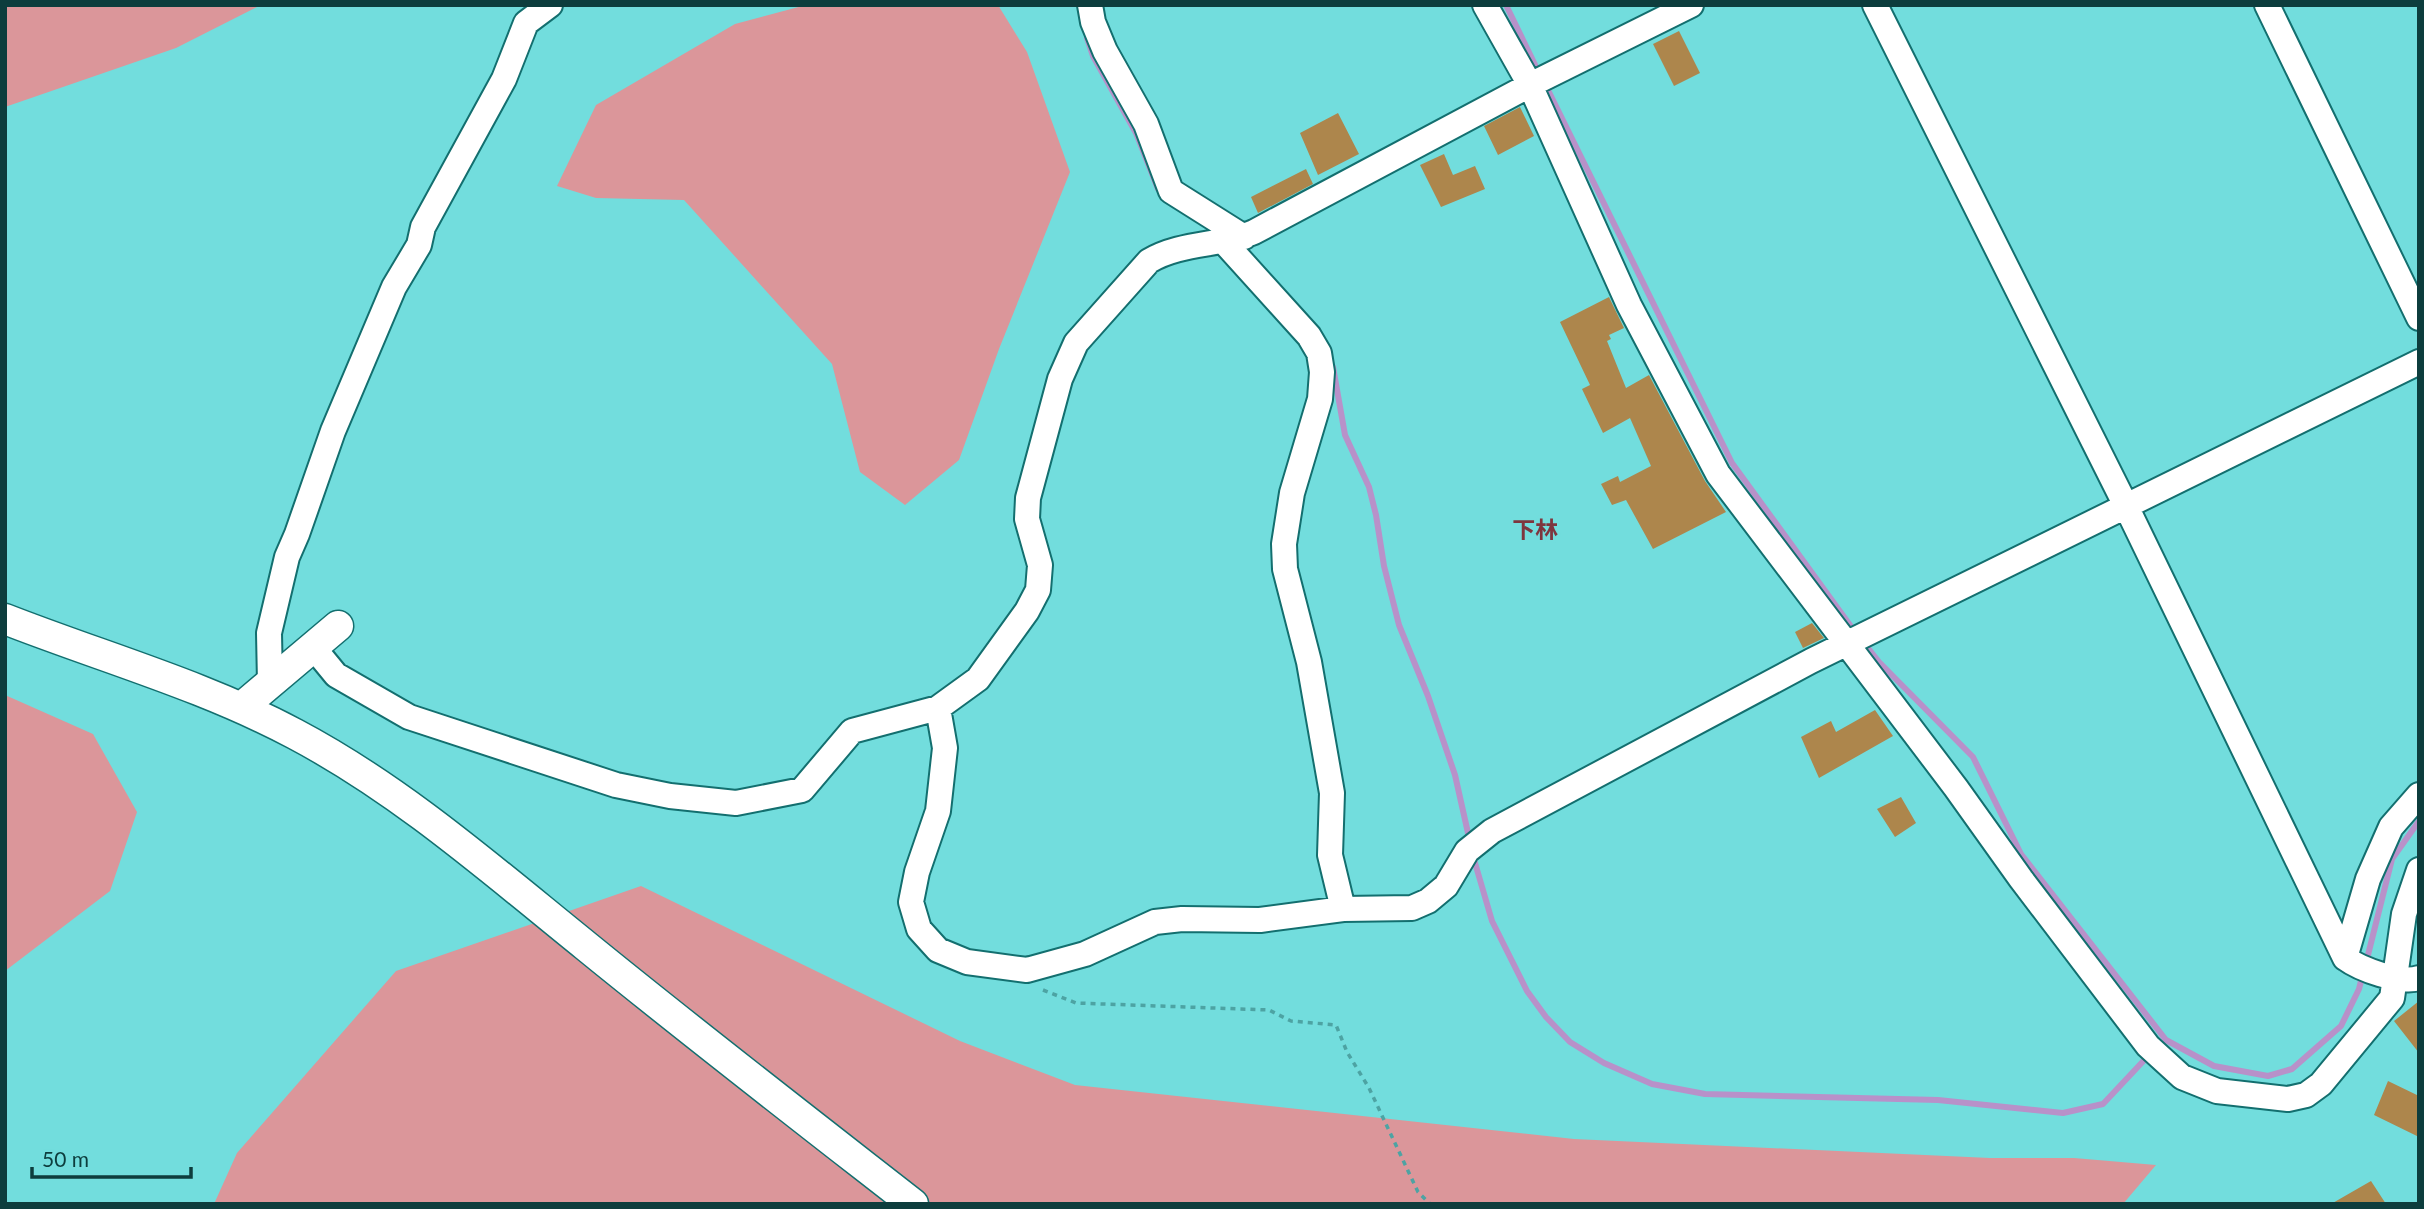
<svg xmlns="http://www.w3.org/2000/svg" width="2424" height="1209" font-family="Lato,'Noto Sans JP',sans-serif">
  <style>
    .green { fill: #db969a }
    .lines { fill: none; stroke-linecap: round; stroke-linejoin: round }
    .stream { stroke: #b891c9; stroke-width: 6 }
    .building { fill: #ad864c }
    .minor-casing { stroke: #136f6f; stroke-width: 28 }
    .tertiary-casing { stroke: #136f6f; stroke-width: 33 }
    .path { stroke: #4da3a3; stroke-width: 3.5; stroke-dasharray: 5 5; stroke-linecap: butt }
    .minor { stroke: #fff; stroke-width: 24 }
    .tertiary { stroke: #fff; stroke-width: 30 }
    .labels { text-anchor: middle; stroke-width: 6; stroke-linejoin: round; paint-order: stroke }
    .neighbourhood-label { font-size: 23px; font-weight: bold; fill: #7e363e; stroke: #72dddd }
  </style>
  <rect width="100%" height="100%" fill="#72dddd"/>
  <path class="green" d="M 5,5 L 261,5 L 176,48 L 5,107 Z
    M 806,5 L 998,5 L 1027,52 L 1070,172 L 999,349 L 959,460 L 905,505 L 860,472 L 832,364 L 684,200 L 596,198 L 557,186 L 596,105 L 735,24 Z
    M 5,695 L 93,734 L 137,812 L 110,891 L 5,971 Z
    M 641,886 L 960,1041 L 1075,1085 L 1574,1139 L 1990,1158 L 2074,1158 L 2156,1165 L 2123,1204 L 214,1204 L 237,1153 L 396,971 Z"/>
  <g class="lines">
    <path class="stream" d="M 1506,5 L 1539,73
      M 1087,38 L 1093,56 L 1136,133 L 1158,189
      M 1544,82 L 1732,463 L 1855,632
      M 1333,367 L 1345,435 L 1369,487 L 1376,515 L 1384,566 L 1399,625 L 1428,696 L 1455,775 L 1470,842
      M 1864,643 L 1879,662 L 1973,757 L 2021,854 L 2166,1040 L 2214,1066 L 2268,1076 L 2292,1069 L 2341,1026 L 2359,989 L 2363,973
      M 1473,856 L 1492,921 L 1527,991 L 1546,1017 L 1570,1042 L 1604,1063 L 1652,1084 L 1705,1094 L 1938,1100 L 2063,1113 L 2103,1104 L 2149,1055
      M 2366,963 L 2392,859 L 2419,821"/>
  </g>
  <path class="building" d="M 1679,31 L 1700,73 L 1674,86 L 1653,44 Z
    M 1520,107 L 1534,136 L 1498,155 L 1484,126 Z
    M 1338,113 L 1359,154 L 1318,175 L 1300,133 Z
    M 1444,154 L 1453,175 L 1475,166 L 1485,189 L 1441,207 L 1420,165 Z
    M 1306,169 L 1313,184 L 1258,213 L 1251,197 Z
    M 1609,297 L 1624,328 L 1609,335 L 1611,339 L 1607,341 L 1626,388 L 1649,375 L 1705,481 L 1726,512 L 1653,549 L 1626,500 L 1612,505 L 1601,484 L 1618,476 L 1620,482 L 1651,466 L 1630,418 L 1603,433 L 1582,389 L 1590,385 L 1560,322 Z
    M 1812,623 L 1824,638 L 1803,648 L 1795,632 Z
    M 1875,710 L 1893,736 L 1819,778 L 1801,737 L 1831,721 L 1836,732 Z
    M 1901,797 L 1916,823 L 1895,837 L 1877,809 Z
    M 2419,1001 L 2419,1053 L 2394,1021 Z
    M 2388,1081 L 2419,1096 L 2419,1137 L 2374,1115 Z
    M 2371,1181 L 2386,1204 L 2331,1204 Z"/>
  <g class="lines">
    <g class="minor-casing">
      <path id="minor" d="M 1090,5 L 1093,22 L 1105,51 L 1146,124 L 1171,191 L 1244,237
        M 1485,5 L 1530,85 L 1629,305 L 1718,474 L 1956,788 L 2021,879 L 2148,1046 L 2182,1077 L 2217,1091 L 2288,1099 L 2306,1095 L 2321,1084 L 2392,998 L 2404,914 L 2419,870
        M 1875,5 L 2126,506 L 2345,958 C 2360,969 2400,984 2419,978
        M 2267,5 L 2419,318
        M 1224,242 L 1309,336 L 1319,353 L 1322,372 L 1320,399 L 1292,493 L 1284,544 L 1285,569 L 1309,662 L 1332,793 L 1330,855 L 1343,909
        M 313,647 L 336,675 L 409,717 L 616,785 L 670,796 L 736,803 L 802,790 L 852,731 L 938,708 L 978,679 L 1027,611 L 1038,590 L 1040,565 L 1027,519 L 1028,498 L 1060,379 L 1076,343 L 1149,261 C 1181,242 1220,246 1254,232 L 1530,85 L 1691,5
        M 270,683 L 269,633 L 287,557 L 297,534 L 333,431 L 394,287 L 419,245 L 423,227 L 504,79 L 526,23 L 550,5
        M 938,708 L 945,748 L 938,811 L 917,872 L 911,902 L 919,929 L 938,950 L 967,962 L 1027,970 L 1085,954 L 1155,922 L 1182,919 L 1260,920 L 1343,909 L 1412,908 L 1428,901 L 1446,886 L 1467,851 L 1492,831 L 1811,661 L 2419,362
        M 2345,958 L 2368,879 L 2391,827 L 2419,795"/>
    </g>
    <g class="tertiary-casing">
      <path id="tertiary" d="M 5,619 C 102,657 203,685 295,734 C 401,790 493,871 586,946 C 694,1034 804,1119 913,1204
        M 242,707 L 338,626"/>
    </g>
    <path class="path" d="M 1043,990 L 1076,1003 L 1269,1010 L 1291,1021 L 1336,1025 L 1347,1052 L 1369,1088 L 1418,1192 L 1430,1204"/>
    <use href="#minor" class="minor"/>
    <use href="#tertiary" class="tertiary"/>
  </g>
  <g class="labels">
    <g class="neighbourhood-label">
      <text x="1535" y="538">下林</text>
    </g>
  </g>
  <rect width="2424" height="1209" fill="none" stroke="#0d3d3d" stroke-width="14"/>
  <path d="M32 1167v10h159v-10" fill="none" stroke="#0d3d3d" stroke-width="3.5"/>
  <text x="42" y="1167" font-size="21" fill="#0d3d3d" stroke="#72dddd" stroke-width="5" paint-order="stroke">50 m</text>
</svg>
